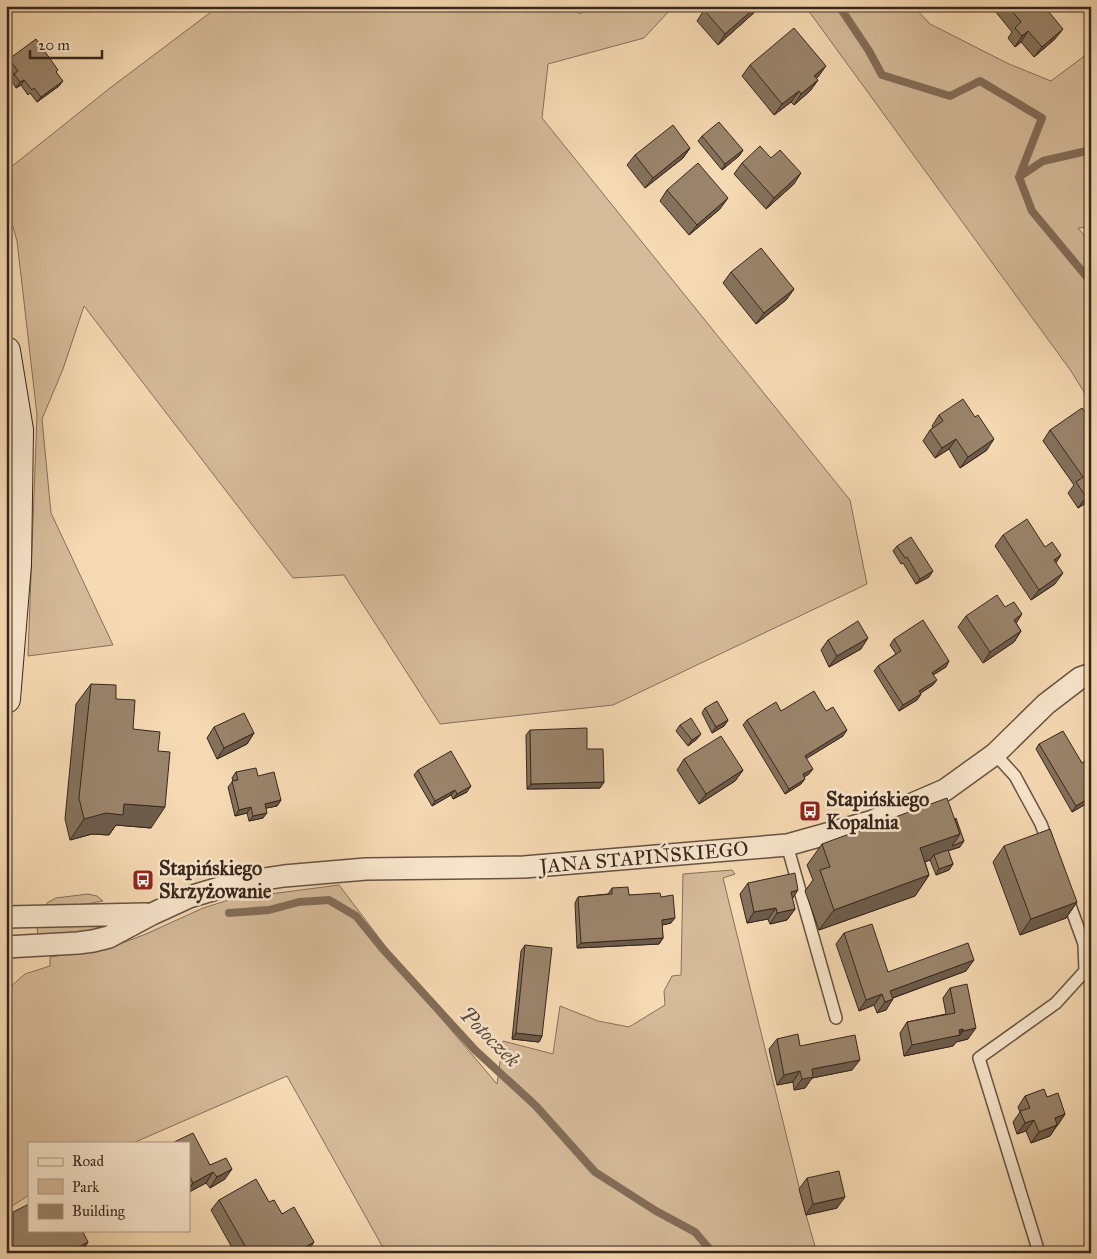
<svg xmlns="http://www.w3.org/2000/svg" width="1097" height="1259" font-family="'IM FELL Great Primer',serif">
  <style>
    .green { fill: #d6bb9a; stroke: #86705c }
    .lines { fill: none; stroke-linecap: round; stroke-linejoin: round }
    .stream { stroke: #836d58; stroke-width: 8 }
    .lane-casing { stroke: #675342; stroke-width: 14 }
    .street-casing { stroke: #675342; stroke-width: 24 }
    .secondary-casing { stroke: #37261d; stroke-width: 30 }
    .lane { stroke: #f9e7ce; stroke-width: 11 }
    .street { stroke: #f9e7ce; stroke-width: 21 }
    .secondary { stroke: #f9e7ce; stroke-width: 28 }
    .wall { fill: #84725c; stroke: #37261d }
    .shaded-wall { fill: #6c5c4b; stroke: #37261d }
    .building { fill: #9a846b; stroke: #37261d }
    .labels { text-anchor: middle; stroke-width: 5; stroke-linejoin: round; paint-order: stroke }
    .poi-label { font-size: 20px; font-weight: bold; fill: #37261d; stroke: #f9e7ce; text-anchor: start }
    .street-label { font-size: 20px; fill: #37261d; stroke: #f9e7ce }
    .water-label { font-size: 21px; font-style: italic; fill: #5d4a3b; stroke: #f9e7ce }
  </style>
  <rect width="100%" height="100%" fill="#f6dab3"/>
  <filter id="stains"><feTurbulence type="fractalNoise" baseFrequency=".004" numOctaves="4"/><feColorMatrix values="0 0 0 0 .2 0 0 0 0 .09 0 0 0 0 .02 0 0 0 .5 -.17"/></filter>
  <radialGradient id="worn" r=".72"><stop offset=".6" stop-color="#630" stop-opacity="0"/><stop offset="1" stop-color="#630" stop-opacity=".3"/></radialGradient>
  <path class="green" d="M 219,6 L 572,6 L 580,14 L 593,6 L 668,6 L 671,9 L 644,38 L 548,64 L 542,118 L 850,500 L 867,584 L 613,705 L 440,724 L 344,575 L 293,578 L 84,306 L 63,369 L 42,419 L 51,513 L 113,645 L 28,656 L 37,415 L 17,241 L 6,203 L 6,171 L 110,88 Z
    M 805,6 L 913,6 L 930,24 L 1009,64 L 1051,81 L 1091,51 L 1091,227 L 1078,228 L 1091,243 L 1091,403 L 1071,371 Z
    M 732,870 L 735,874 L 723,878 L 806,1215 L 817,1253 L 386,1253 L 287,1076 L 133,1143 L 29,1143 L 29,1195 L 6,1210 L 6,1001 L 9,988 L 25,974 L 50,966 L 50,957 L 109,948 L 146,934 L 203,908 L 232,899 L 339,885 L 430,1005 L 497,1084 L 503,1041 L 553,1054 L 560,1006 L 598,1021 L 629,1027 L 665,1005 L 664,991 L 672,976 L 681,975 L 683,874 Z
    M 88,894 L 97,896 L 103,901 L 64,908 L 46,907 L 47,903 L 56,898 Z
    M 107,924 L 111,929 L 38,938 L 37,927 Z"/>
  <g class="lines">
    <path class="stream" d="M 839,6 L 869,51 L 882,75 L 950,96 L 980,81 L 1042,118 L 1019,177
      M 1091,150 L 1043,161 L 1019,177 L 1032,211 L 1091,282
      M 229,913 L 269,910 L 299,902 L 329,900 L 356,916 L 382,948 L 475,1050 L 536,1106 L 595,1172 L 656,1211 L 695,1232 L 713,1253"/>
    <g class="lane-casing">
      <path id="lane" d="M 995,754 L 1015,776 L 1041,824 L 1049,846
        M 787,845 L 836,1018
        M 1037,1253 L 1037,1246 L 979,1058 L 1056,1003 L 1085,971 L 1084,944 L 1067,897"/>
    </g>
    <g class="street-casing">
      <path id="street" d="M 6,917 L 146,914
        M 6,947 L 78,943 L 93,941 L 109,937 L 152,914 L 189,897 L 233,884 L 284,876 L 366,869 L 524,867 L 787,845 L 873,821 L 945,790 L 995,754 L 1046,704 L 1080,678 L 1091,674"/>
    </g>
    <g class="secondary-casing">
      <path id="secondary" d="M 6,351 L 19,430 L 17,564 L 6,699"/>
    </g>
    <use href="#lane" class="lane"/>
    <use href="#street" class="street"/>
    <use href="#secondary" class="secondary"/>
  </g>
  <path class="wall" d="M 991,6 L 1044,6 L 1055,39 L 1034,57 L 1021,42 L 1015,47 L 1008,38 L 1012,32 Z
    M 704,10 L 757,10 L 718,45 L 697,21 Z
    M 9,59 L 57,73 L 59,86 L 37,102 L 30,93 L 28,95 L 21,85 L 16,88 L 11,80 L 14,75 L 6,65 L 6,63 Z
    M 750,65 L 818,77 L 816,79 L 818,80 L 810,91 L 794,105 L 791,102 L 774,115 L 742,76 Z
    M 702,136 L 743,150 L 739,156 L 722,170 L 698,141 Z
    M 690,148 L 683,158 L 645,188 L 627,165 L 635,155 Z
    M 742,163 L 794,184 L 766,209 L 734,174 Z
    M 667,190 L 720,209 L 689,235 L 660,201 Z
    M 731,272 L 794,289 L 786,300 L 756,324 L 723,283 Z
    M 939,415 L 987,450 L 960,468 L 949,449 L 935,458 L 923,441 L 930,430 L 933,428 L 932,426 Z
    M 1050,430 L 1091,432 L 1089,434 L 1091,437 L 1091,510 L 1086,503 L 1078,508 L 1068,493 L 1074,485 L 1043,441 Z
    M 1003,535 L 1055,584 L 1031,600 L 995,546 Z
    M 897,546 L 929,577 L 916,584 L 903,563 L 901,564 L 893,551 Z
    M 966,616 L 1016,623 L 1021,631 L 1014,642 L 983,663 L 958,627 Z
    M 894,639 L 946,667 L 933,675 L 933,685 L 920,693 L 921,694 L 917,700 L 899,711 L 874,671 L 878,666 L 896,654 L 890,645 Z
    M 828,640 L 861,649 L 829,667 L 821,650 Z
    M 91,684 L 116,699 L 133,729 L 158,751 L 151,828 L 116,825 L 109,835 L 92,834 L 70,840 L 65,819 L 76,704 Z
    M 705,708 L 728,720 L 724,726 L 712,733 L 702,713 Z
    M 781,711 L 826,711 L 843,736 L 806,758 L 809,774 L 804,777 L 801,784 L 785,794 L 743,725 L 747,720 Z
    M 680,725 L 697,739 L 688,746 L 676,731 Z
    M 214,727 L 254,733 L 247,744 L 217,759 L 207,738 Z
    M 530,730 L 587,749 L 604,782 L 600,788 L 527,789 L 526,735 Z
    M 1039,744 L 1082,763 L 1091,801 L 1072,812 L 1036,749 Z
    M 684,759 L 743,770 L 735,781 L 699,804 L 677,770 Z
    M 418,770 L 467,792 L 453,799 L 451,795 L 432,806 L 414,775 Z
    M 236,772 L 258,776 L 281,800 L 277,806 L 266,808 L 263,818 L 249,821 L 247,813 L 235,816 L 228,787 L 233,781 L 232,778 Z
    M 822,844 L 960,847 L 948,851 L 953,864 L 949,870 L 936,875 L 930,860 L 925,862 L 929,875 L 915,896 L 819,930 L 805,891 L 813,880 L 807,865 Z
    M 1004,846 L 1077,902 L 1066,918 L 1020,935 L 993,862 Z
    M 748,883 L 792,899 L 795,909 L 787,920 L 770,924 L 768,919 L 747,923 L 740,894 Z
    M 612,888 L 629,895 L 661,897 L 671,923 L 662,925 L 663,938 L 659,944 L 577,948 L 575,903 L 578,897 L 608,894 Z
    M 844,933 L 888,972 L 966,971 L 893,998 L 886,1010 L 877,1013 L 874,1005 L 859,1011 L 836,944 Z
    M 525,945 L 542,1036 L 539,1042 L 512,1039 L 521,951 Z
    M 950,988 L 968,1039 L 956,1042 L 953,1046 L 904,1056 L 900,1033 L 907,1022 L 946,1014 L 943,998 Z
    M 777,1039 L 800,1046 L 852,1070 L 812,1078 L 805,1088 L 794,1090 L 793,1082 L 777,1085 L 769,1049 Z
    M 1025,1096 L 1047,1097 L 1065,1114 L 1050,1136 L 1031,1143 L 1026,1131 L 1017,1134 L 1013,1122 L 1020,1112 L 1018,1107 Z
    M 189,1143 L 210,1165 L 225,1179 L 210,1188 L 206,1183 L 189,1192 Z
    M 807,1178 L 837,1208 L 806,1215 L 799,1189 Z
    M 219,1200 L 269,1202 L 282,1214 L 307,1253 L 235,1253 L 211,1210 Z
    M 13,1212 L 88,1242 L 81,1253 L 6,1253 L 6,1222 Z"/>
  <path class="shaded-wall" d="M 757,6 L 760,6 L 757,10 L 718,45 L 725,34 Z
    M 1063,29 L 1055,39 L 1034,57 L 1042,47 Z
    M 1028,31 L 1021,42 L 1015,47 L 1022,36 Z
    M 826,66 L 818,77 L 806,87 L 814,76 Z
    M 24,80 L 21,85 L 16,88 L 20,82 Z
    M 818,80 L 810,91 L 794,105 L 801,94 Z
    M 63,81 L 59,86 L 37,102 L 41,97 Z
    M 799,91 L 791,102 L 774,115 L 782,104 Z
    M 690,148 L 683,158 L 645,188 L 653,178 Z
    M 743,150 L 739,156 L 722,170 L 725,164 Z
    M 801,173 L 794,184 L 766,209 L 774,198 Z
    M 728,198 L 720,209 L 689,235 L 697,225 Z
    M 794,289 L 786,300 L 756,324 L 764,313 Z
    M 1091,429 L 1091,432 L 1087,437 L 1087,431 Z
    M 956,439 L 949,449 L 935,458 L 942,448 Z
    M 994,439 L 987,450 L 960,468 L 968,457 Z
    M 1091,494 L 1091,496 L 1086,503 L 1078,508 L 1086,497 Z
    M 1061,555 L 1054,566 L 1054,560 Z
    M 933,571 L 929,577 L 916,584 L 920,579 Z
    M 1063,573 L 1055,584 L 1031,600 L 1039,590 Z
    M 1022,614 L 1015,625 L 1014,620 Z
    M 1021,631 L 1014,642 L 983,663 L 990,652 Z
    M 868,638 L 861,649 L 829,667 L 837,656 Z
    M 949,661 L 946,667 L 928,678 L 932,673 Z
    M 937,680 L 933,685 L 915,697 L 919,691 Z
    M 921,694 L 917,700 L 899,711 L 903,705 Z
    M 728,720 L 724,726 L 712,733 L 716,727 Z
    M 847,730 L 843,736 L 801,762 L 805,756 Z
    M 254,733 L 247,744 L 217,759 L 224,748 Z
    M 701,734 L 697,739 L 688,746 L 692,740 Z
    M 813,769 L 809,774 L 799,780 L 803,774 Z
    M 743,770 L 735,781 L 699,804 L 706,794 Z
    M 805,779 L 801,784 L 785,794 L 789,789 Z
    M 604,782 L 600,788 L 527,789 L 531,784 Z
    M 471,786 L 467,792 L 453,799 L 457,794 Z
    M 455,790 L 451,795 L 432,806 L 435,801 Z
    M 1091,797 L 1091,801 L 1072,812 L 1076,806 Z
    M 281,800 L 277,806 L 262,809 L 265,804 Z
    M 124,804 L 165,807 L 151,828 L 116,825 L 109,835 L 92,834 L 70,840 L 84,819 Z
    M 251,807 L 247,813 L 235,816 L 239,810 Z
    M 267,813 L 263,818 L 249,821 L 253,816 Z
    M 960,834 L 964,841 L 960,847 L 934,855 L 930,860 L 905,869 L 920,848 Z
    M 953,864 L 949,870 L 936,875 L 939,869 Z
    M 929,875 L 915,896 L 819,930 L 834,910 Z
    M 798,890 L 791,901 L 791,892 Z
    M 1077,902 L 1066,918 L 1020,935 L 1031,919 Z
    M 776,908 L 768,919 L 747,923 L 754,912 Z
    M 795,909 L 787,920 L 770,924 L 777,913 Z
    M 675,918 L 671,923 L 658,926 L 662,920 Z
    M 663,938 L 659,944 L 577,948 L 581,943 Z
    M 974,960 L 966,971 L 884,1001 L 890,991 Z
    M 882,994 L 874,1005 L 859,1011 L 866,1000 Z
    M 893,999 L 886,1010 L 877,1013 L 885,1002 Z
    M 976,1028 L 968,1039 L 956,1042 L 953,1046 L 904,1056 L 912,1045 L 959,1030 L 963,1029 L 958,1036 L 960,1035 L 963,1031 Z
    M 516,1033 L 542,1036 L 539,1042 L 512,1039 Z
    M 860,1060 L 852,1070 L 812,1078 L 805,1088 L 794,1090 L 802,1079 L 812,1069 Z
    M 800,1071 L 793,1082 L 777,1085 L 784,1075 Z
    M 1065,1114 L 1058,1125 L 1047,1129 L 1055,1118 Z
    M 1034,1120 L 1026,1131 L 1017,1134 L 1025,1123 Z
    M 1057,1125 L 1050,1136 L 1031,1143 L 1039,1132 Z
    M 232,1169 L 225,1179 L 210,1188 L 217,1177 Z
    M 213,1172 L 206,1183 L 189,1192 L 189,1189 L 193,1183 Z
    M 845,1197 L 837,1208 L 806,1215 L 813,1204 Z
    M 88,1242 L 81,1253 L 68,1253 Z
    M 314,1242 L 307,1253 L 295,1253 Z"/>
  <path class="building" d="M 708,6 L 757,6 L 725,34 L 704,10 Z
    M 1008,6 L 1044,6 L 1063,29 L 1042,47 L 1028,31 L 1022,36 L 1015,28 L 1021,22 Z
    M 794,28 L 826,66 L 814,76 L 818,80 L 801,94 L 799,91 L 782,104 L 750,65 Z
    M 36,39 L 58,70 L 56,72 L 63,81 L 41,97 L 34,88 L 32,90 L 24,80 L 20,82 L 14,74 L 18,71 L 9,59 Z
    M 719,122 L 743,150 L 725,164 L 702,136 Z
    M 673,125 L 690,148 L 653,178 L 635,155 Z
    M 760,146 L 771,158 L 780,150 L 801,173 L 774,198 L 742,163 Z
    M 698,163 L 728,198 L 697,225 L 667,190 Z
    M 761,248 L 794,289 L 764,313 L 731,272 Z
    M 963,399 L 975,417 L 978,415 L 994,439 L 968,457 L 956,439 L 942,448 L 930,430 L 943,421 L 939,415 Z
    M 1082,408 L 1091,420 L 1091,429 L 1087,431 L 1091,437 L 1091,494 L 1086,497 L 1076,482 L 1083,477 L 1050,430 Z
    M 1027,519 L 1045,547 L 1052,542 L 1061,555 L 1054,560 L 1063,573 L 1039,590 L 1003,535 Z
    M 911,537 L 933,571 L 920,579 L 907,557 L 905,558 L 897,546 Z
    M 997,595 L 1005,607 L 1014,602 L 1022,614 L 1014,620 L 1021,631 L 990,652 L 966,616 Z
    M 923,620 L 949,661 L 932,673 L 937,680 L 919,691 L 921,694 L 903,705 L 878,666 L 901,651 L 894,639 Z
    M 858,621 L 868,638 L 837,656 L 828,640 Z
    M 91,684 L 116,685 L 116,699 L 135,700 L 133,729 L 160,732 L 158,751 L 170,752 L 165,807 L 124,804 L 123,815 L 106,813 L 84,819 L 79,798 Z
    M 814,691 L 826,711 L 833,707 L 847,730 L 805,756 L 813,769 L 803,774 L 805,779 L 789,789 L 747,720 L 776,702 L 781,711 Z
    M 717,701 L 728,720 L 716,727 L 705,708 Z
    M 244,713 L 254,733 L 224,748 L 214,727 Z
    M 691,718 L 701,734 L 692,740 L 680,725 Z
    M 587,728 L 587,749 L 603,749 L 604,782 L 531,784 L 530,730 Z
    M 1063,731 L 1082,763 L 1088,759 L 1091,764 L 1091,775 L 1090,776 L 1091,778 L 1091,797 L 1076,806 L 1039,744 Z
    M 721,736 L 743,770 L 706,794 L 684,759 Z
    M 451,751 L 471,786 L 457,794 L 455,790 L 435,801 L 418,770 Z
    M 256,768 L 258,776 L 274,772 L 281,800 L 265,804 L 267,813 L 253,816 L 251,807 L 239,810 L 232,781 L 238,780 L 236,772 Z
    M 947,798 L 960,834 L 920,848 L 929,875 L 834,910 L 820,870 L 830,867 L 822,844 Z
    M 956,818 L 964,841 L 952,846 L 960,834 L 955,819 Z
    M 1050,829 L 1077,902 L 1031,919 L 1004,846 Z
    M 948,850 L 953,864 L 939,869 L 934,855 Z
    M 795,873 L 798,890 L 791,892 L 795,909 L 777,913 L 776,908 L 754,912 L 748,883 Z
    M 628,887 L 629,895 L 660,893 L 661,897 L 673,895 L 675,918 L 662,920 L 663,938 L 581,943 L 578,897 L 612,894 L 612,888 Z
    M 872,924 L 888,972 L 968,943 L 974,960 L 890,991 L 893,999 L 885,1002 L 882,994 L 866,1000 L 844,933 Z
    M 525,945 L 552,948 L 542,1036 L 516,1033 Z
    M 967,984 L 976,1028 L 963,1031 L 963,1029 L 959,1030 L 960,1035 L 912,1045 L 907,1022 L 955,1013 L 950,988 Z
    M 798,1034 L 800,1046 L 855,1035 L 860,1060 L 812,1069 L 813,1077 L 802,1079 L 800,1071 L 784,1075 L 777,1039 Z
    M 1044,1089 L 1047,1097 L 1058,1093 L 1065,1114 L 1055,1118 L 1057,1125 L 1039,1132 L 1034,1120 L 1025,1123 L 1020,1111 L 1030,1108 L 1025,1096 Z
    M 193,1133 L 210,1165 L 226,1158 L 232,1169 L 217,1177 L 213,1172 L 193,1183 L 189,1175 L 189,1143 L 172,1143 Z
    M 839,1171 L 845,1197 L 813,1204 L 807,1178 Z
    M 256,1179 L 269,1202 L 274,1200 L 282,1214 L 294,1207 L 314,1242 L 295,1253 L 249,1253 L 219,1200 Z
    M 29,1204 L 29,1230 L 82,1230 L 88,1242 L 68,1253 L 13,1253 L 13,1212 Z"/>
  <defs>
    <g id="bus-square" transform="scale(1.125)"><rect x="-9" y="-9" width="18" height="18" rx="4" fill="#8f2418" stroke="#f9e7ce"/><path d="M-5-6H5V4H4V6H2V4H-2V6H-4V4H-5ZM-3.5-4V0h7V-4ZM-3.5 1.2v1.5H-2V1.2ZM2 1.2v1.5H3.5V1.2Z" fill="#fff"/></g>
  </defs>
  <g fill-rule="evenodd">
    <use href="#bus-square" x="810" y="811"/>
    <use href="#bus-square" x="143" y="880"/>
  </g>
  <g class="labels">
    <g class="poi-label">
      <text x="826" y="806">Stapińskiego<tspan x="826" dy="23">Kopalnia</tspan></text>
      <text x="159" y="875">Stapińskiego<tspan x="159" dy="23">Skrzyżowanie</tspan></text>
    </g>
    <g class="street-label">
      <text transform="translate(644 857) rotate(-5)" y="7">JANA STAPIŃSKIEGO</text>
    </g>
    <g class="water-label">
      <text transform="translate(490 1037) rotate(45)" y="7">Potoczek</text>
    </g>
  </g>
  <rect width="1097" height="1259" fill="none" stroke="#f6dab3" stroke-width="25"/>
  <rect x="8" y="8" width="1082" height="1244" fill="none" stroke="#37261d" stroke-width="2.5"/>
  <rect x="12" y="12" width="1072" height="1234" fill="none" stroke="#37261d"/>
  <rect x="28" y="1142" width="162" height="90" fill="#f9e7ce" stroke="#ab9a87"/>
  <rect x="38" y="1158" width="25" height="8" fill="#f9e7ce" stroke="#ab9a87"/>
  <text x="72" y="1166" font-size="15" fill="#37261d">Road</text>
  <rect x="38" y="1179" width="25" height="15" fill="#d6bb9a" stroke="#ab9a87"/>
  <text x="72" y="1192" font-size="15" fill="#37261d">Park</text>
  <rect x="38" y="1204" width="25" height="15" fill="#9a846b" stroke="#ab9a87"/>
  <text x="72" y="1216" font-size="15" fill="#37261d">Building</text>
  <path d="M30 50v8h72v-8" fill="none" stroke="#37261d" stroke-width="2.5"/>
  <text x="38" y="50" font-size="15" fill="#37261d" stroke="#f9e7ce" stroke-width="4" paint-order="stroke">20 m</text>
  <rect width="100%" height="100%" filter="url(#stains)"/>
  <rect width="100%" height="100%" fill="url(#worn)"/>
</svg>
